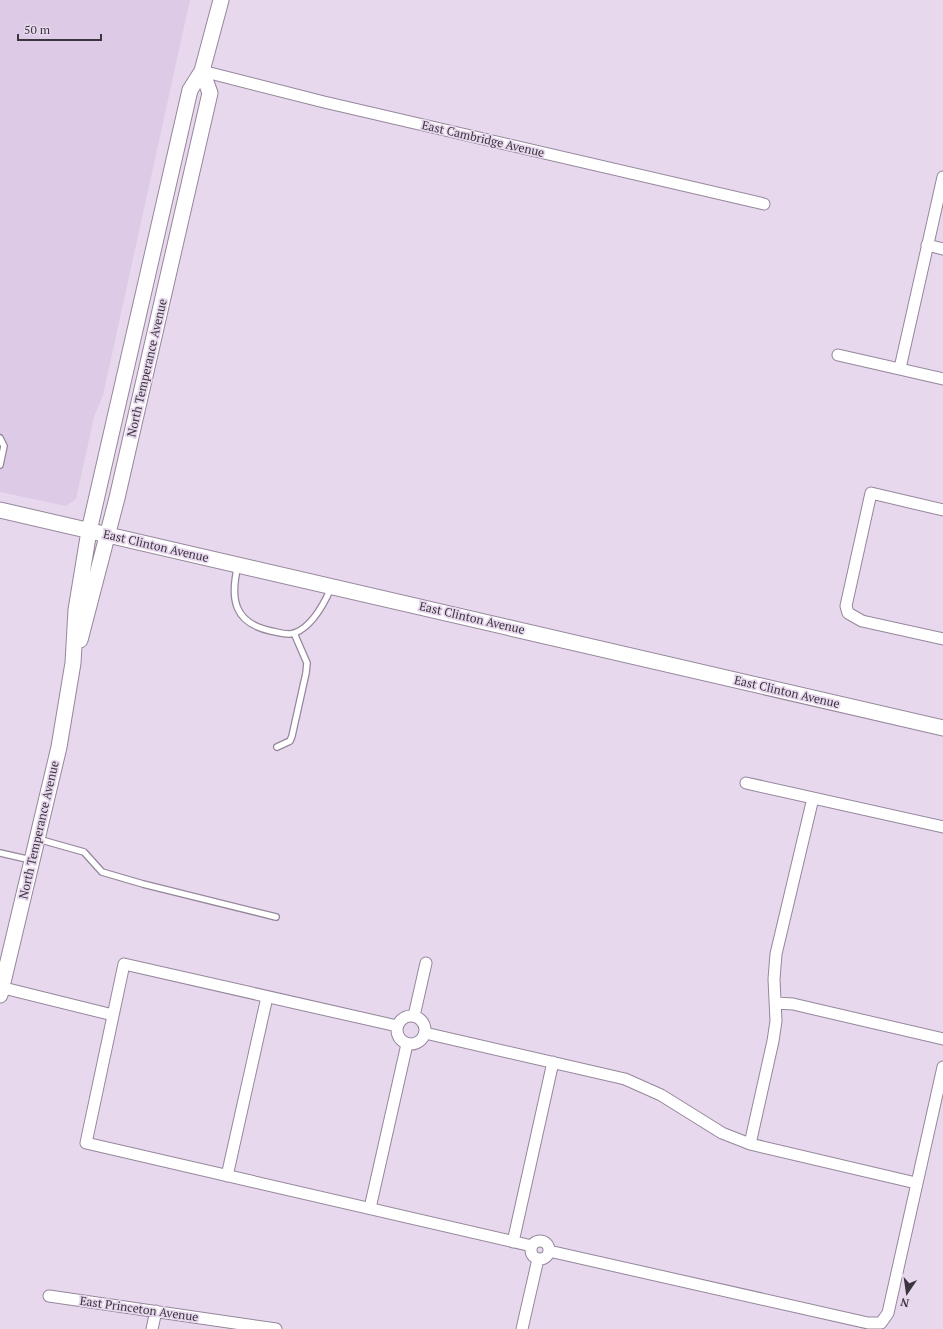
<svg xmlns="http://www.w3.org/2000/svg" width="943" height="1329" font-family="'PT Serif',serif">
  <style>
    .built { fill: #ddcae6 }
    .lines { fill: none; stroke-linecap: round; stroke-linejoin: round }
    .lane-casing { stroke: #95879b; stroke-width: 8 }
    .street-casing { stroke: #95879b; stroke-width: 13 }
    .secondary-casing { stroke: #95879b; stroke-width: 17 }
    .lane { stroke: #fff; stroke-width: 5.5 }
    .street { stroke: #fff; stroke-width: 11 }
    .secondary { stroke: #fff; stroke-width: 15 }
    .labels { text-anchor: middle; stroke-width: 3.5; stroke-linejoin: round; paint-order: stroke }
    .street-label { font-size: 12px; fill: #3b353e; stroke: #e7d8ee }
  </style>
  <rect width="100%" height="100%" fill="#e7d8ee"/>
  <path class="built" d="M 0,0 L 190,0 L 103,395 L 94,417 L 76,499 L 66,506 L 0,492 Z"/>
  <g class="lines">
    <g class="lane-casing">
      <path id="lane" d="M 0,438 L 4,446 L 0,465
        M 238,565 C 230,598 233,623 271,631 C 278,632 287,636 295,633 C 312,626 324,604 331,588
        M 277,747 L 290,741 L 292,736 L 306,673 L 307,663 L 294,633
        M 38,839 L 84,852 L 102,872 L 143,884 L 276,917
        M 0,853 L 31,860"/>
    </g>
    <g class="street-casing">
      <path id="street" d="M 202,71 L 324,102 L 764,204
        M 927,245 L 943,249
        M 838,355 L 943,379
        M 900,368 L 943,177
        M 943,510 L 871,493 L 846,606 L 848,613 L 862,621 L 943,639
        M 746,783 L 943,827
        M 0,987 L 113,1015
        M 776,1003 L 793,1004 L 943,1039
        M397 1030a14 14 0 1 1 28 0a14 14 0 1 1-28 0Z
        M 414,1016 L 426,963
        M 397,1026 L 124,964 L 86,1143 L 532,1246
        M 425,1033 L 625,1079 L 661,1095 L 722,1133 L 750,1144 L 916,1183
        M 750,1144 L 773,1041 L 776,1021 L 774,979 L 776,954 L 813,798
        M 227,1176 L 267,997
        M 370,1208 L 407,1044
        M531 1250a9 9 0 1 1 18 0a9 9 0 1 1-18 0Z
        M 513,1242 L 553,1062
        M 549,1251 L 868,1323 L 881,1323 L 888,1313 L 943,1067
        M 49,1296 L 276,1329
        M 152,1329 L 156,1311
        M 522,1329 L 538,1259"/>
    </g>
    <g class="secondary-casing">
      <path id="secondary" d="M 0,510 L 943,728
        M 80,640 L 117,498 L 210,93 L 202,71
        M 0,995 L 59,747 L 73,663 L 76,610 L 89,531 L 190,90 L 202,71 L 221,0"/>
    </g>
    <use href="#lane" class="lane"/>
    <use href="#street" class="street"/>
    <use href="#secondary" class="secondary"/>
  </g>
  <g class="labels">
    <g class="street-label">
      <text transform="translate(483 139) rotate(13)" y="4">East Cambridge Avenue</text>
      <text transform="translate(147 368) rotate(-77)" y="4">North Temperance Avenue</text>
      <text transform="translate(156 546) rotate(13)" y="4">East Clinton Avenue</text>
      <text transform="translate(472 618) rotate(13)" y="4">East Clinton Avenue</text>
      <text transform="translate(787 692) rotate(13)" y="4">East Clinton Avenue</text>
      <text transform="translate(39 830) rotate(-77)" y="4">North Temperance Avenue</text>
      <text transform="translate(139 1309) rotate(8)" y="4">East Princeton Avenue</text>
    </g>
  </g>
  <g transform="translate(907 1293) rotate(193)" stroke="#e7d8ee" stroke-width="3" paint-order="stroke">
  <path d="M0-3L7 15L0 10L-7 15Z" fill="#3b353e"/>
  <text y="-6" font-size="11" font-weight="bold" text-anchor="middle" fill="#3b353e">N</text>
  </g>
  <path d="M18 34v6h83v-6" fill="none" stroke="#3b353e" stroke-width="2"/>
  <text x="24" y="34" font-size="12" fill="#3b353e" stroke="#e7d8ee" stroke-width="3" paint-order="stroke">50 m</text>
</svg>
